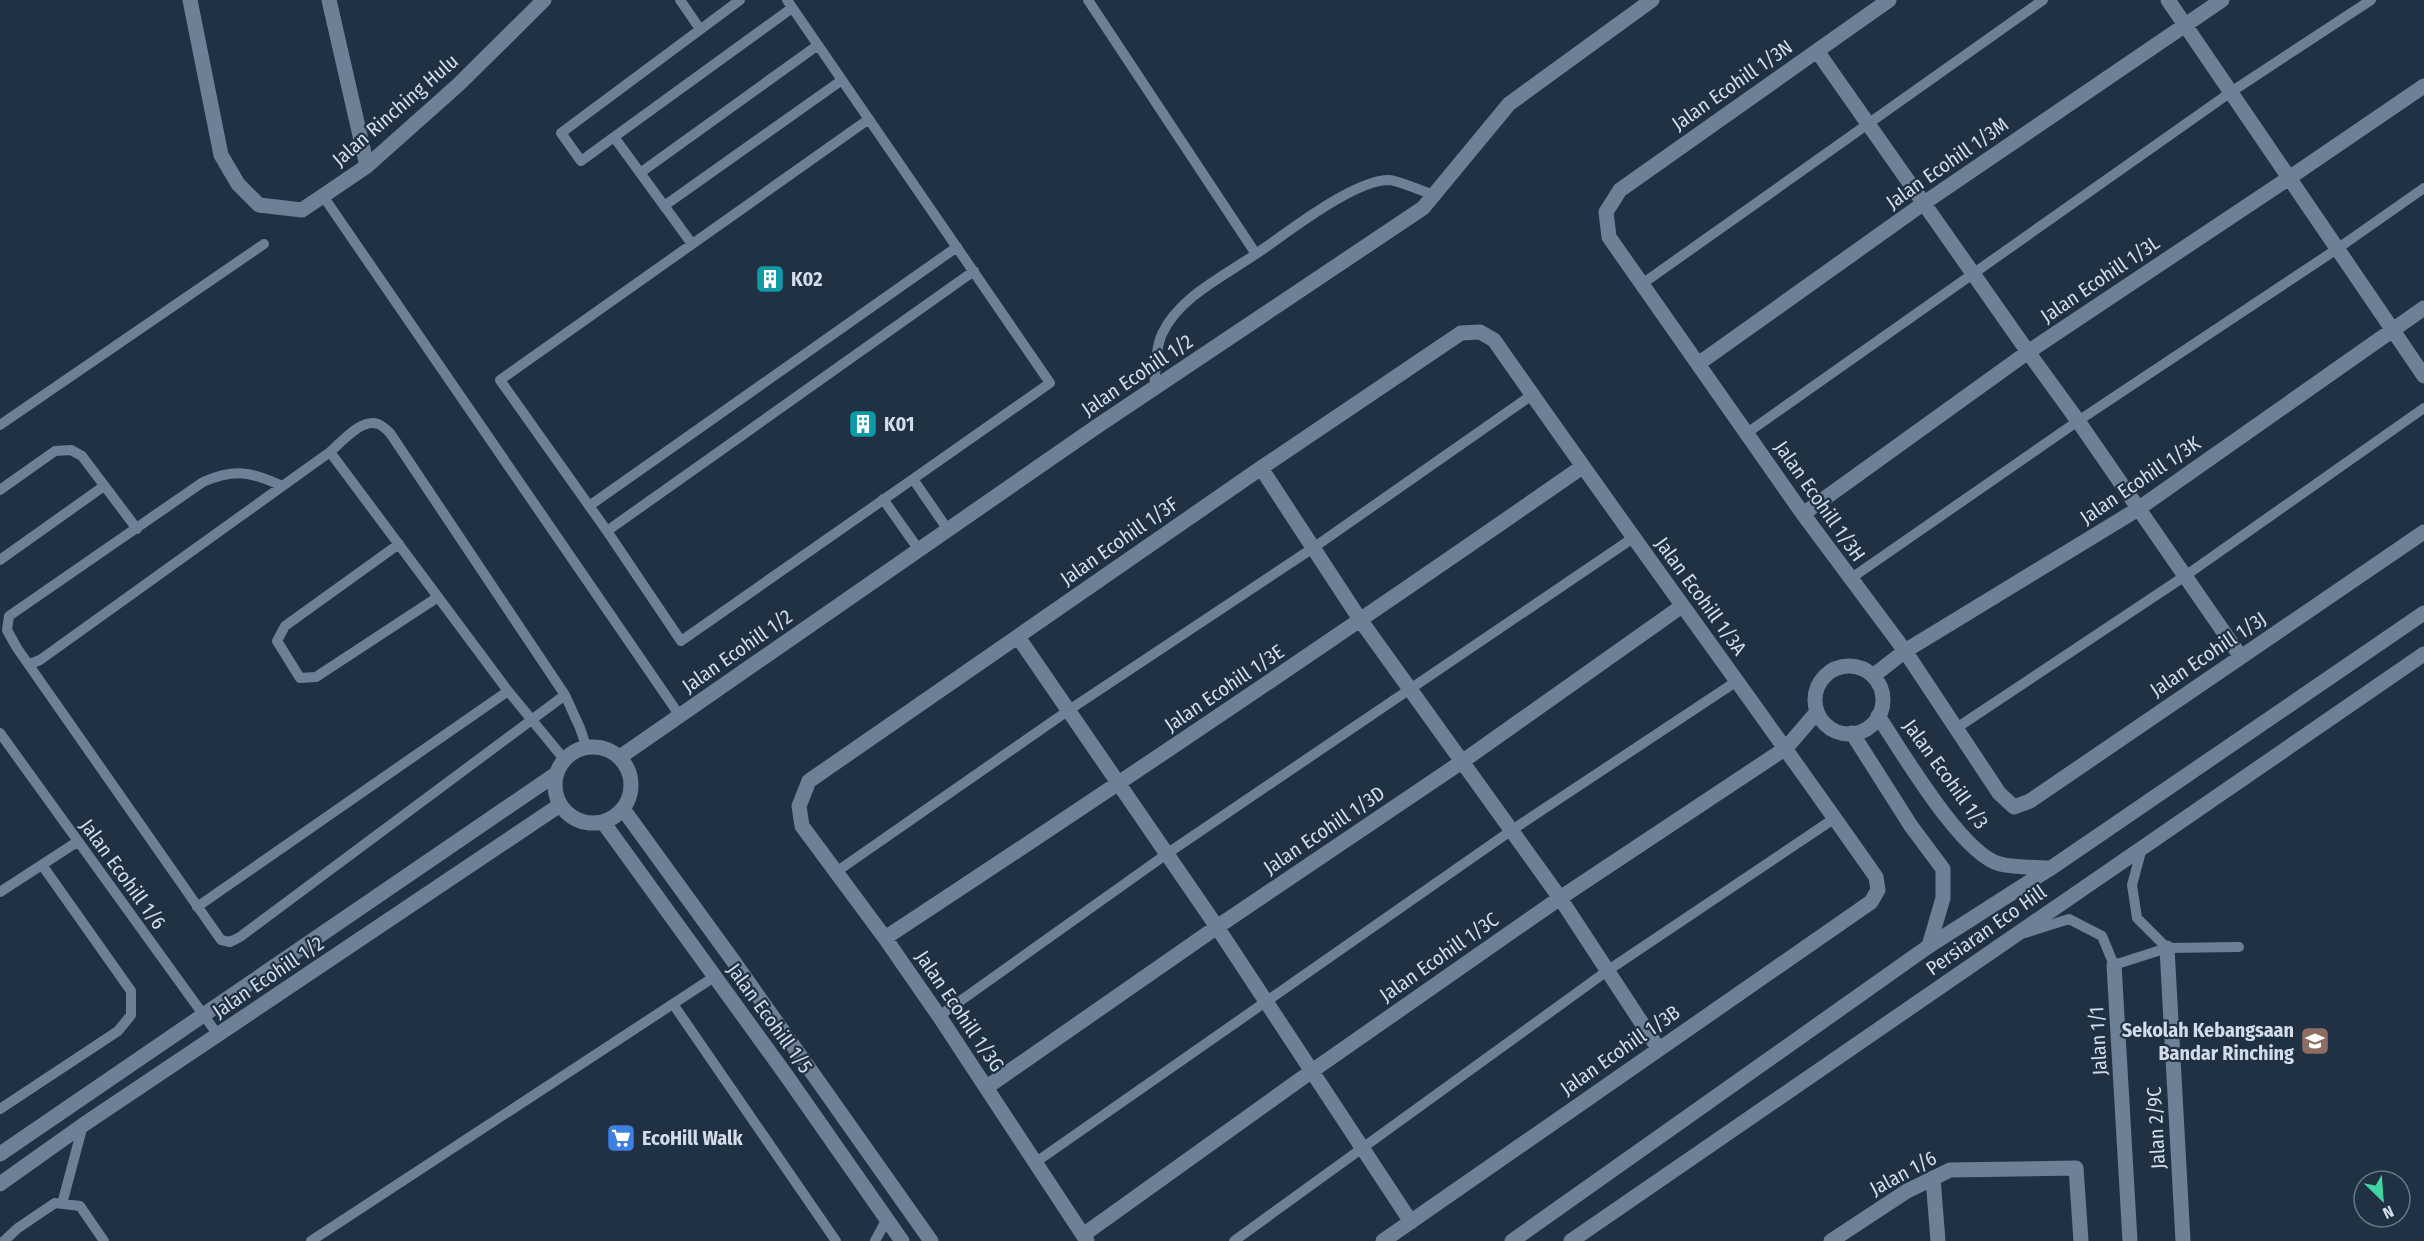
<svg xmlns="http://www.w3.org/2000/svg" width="2424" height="1241" font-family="'Fira Sans Condensed',sans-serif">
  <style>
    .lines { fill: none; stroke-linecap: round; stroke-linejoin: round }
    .service { stroke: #6d8096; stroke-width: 10 }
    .minor { stroke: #6d8096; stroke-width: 15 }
    .tertiary { stroke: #6d8096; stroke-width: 15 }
    .labels { text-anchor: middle; stroke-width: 4.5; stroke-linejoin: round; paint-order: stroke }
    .street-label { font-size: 20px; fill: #d3dde9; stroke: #203143 }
    .poi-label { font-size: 20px; font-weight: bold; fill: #d3dde9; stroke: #203143; text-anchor: start }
  </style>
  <rect width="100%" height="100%" fill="#203143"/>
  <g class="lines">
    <path class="service" d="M 680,0 L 700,29
      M 787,0 L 1050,383 L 913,479 L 948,530
      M 1088,0 L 1256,254 C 1224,276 1179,297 1162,334 C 1155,349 1156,372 1154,389
      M 869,119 L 500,380 L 607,531 L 681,641 L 913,479
      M 614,137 L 581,161 L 561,133 L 740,0
      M 640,173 L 818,45
      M 323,196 L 680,716
      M 664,206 L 842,80
      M 692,244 L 614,137 L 792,8
      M 1256,254 C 1287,233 1353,180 1389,180 C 1400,181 1422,191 1433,195
      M 1642,284 L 2043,0
      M 0,425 L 264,244
      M 1747,433 L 2231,92 L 2371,0
      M 330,452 L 508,691 L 564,759
      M 282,486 C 252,472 235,468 203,482 L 9,616 L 7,630 L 17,648 L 221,940 L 230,942 L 240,937 L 565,695
      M 0,490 L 55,451 L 71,450 L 82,456 L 137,529
      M 883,499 L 919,550
      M 589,506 L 957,247
      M 607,531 L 974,271
      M 399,544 L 285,626 L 277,641 L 300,678 L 316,677 L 438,597
      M 0,560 L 104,486
      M 1850,579 L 2078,421 L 2337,249 L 2424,188
      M 30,664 L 40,660 L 330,452 C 341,443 361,418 378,424 C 382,425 387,430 390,433 L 565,695 L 580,728 L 586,746
      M 1955,729 L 2185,576 L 2424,408
      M 0,733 L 218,1035
      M 2142,848 L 2132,885 L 2137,918 L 2167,948
      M 836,872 L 1069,710 L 1313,548 L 1532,395
      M 0,892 L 77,842
      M 197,907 L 508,691
      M 2025,933 L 2069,919 L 2102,936 L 2114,965 L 2167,948 L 2239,947
      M 673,1004 L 836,1241
      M 939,1016 L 1168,853 L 1633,538
      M 0,1109 L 118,1031 L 131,1015 L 131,991 L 42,865
      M 1036,1162 L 1512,830 L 1737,681
      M 62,1204 L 83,1125
      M 4,1241 L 18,1228 L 55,1203 L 80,1206 L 104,1241
      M 311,1241 L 714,977
      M 875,1241 L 887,1219
      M 1234,1241 L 1607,971 L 1835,818"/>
    <path class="minor" d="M 190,0 L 221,155 L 238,184 L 259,205 L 302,210 L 367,166 L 458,85 L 544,0
      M 329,0 L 367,166
      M 1889,0 L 1620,190 L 1606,212 L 1609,237 L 1803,514 L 1905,651 L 1999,793 L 2014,807 L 2030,801 L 2424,532
      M 2168,0 L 2424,376
      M 1817,51 L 2028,352 L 2078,421 L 2241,657
      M 1698,364 L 1924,203 L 2222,0
      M 1261,468 L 1361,621 L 1560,898 L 1658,1048
      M 1803,514 L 2028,352 L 2289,178 L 2424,86
      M 1018,637 L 1217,927 L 1411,1222
      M1815 700a34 34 0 1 1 68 0a34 34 0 1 1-68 0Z
      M 1873,676 L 1905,651 L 2138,509 L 2424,308
      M 1878,716 C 1901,750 1962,855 2000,864 C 2016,868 2034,867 2051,868
      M 1852,733 L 1911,826 L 1943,869 L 1943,898 L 1929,946
      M 885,938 C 1119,784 1352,627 1582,467
      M 2167,948 L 2183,1241
      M 2114,965 L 2130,1241
      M 987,1087 L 1217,927 L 1463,761 L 1682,606
      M 1933,1178 L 1938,1241
      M 1083,1235 L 1312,1071 L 1560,898 L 1786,748 L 1817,712
      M 1087,1241 L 939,1016 L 885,938 L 802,826 L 799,806 L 809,781 L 1261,468 L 1461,333 L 1480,332 L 1494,340 C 1619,520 1750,697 1876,877 L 1878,890 L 1871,902 L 1383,1241
      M 1831,1241 L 1907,1191 L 1950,1170 L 2076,1168 L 2081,1241"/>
    <path class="tertiary" d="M555 785a38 38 0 1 1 76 0a38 38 0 1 1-76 0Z
      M 620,757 L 1096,427 L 1423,208 L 1509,104 L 1652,0
      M 623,809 L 734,962 L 931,1241
      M 603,822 L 786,1075 L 902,1241
      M 0,1154 L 556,774
      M 0,1184 L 83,1125 L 560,805
      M 1512,1241 L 1929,946 L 2051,868 L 2424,613
      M 1571,1241 L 2424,654"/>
  </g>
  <defs>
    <g id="building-square" transform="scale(1.5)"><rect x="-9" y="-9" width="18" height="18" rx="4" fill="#0f9aa8" stroke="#203143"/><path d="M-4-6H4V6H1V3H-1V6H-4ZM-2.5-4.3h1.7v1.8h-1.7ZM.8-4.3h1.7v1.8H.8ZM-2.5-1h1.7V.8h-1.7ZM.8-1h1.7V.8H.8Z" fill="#fff"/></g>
    <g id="school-square" transform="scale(1.5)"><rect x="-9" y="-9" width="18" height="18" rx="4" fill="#8d6e63" stroke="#203143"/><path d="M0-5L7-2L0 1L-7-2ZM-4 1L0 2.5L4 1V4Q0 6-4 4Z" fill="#fff"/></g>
    <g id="supermarket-square" transform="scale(1.5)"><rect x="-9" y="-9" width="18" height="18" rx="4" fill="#3f7fe0" stroke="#203143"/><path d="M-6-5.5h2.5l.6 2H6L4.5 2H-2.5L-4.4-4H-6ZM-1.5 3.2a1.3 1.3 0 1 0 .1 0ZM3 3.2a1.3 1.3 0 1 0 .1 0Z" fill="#fff"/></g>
  </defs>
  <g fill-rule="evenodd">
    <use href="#building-square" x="770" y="279"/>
    <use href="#building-square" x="863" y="424"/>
    <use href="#school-square" x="2315" y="1041"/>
    <use href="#supermarket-square" x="621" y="1138"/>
  </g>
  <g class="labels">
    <g class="street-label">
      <text transform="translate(1732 85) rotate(-35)" y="7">Jalan Ecohill 1/3N</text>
      <text transform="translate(395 110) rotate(-41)" y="7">Jalan Rinching Hulu</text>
      <text transform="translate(1947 163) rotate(-35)" y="7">Jalan Ecohill 1/3M</text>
      <text transform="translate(2100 279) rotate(-34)" y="7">Jalan Ecohill 1/3L</text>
      <text transform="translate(1137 375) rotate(-34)" y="7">Jalan Ecohill 1/2</text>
      <text transform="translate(2140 480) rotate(-34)" y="7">Jalan Ecohill 1/3K</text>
      <text transform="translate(1820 501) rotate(55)" y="7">Jalan Ecohill 1/3H</text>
      <text transform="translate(1119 541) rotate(-35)" y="7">Jalan Ecohill 1/3F</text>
      <text transform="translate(1701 596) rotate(54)" y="7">Jalan Ecohill 1/3A</text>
      <text transform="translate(737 651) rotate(-35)" y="7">Jalan Ecohill 1/2</text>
      <text transform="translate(2208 654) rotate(-34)" y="7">Jalan Ecohill 1/3J</text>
      <text transform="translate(1224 688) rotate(-34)" y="7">Jalan Ecohill 1/3E</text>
      <text transform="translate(1946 774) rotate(54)" y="7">Jalan Ecohill 1/3</text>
      <text transform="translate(1324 830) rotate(-34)" y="7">Jalan Ecohill 1/3D</text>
      <text transform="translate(123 874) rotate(54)" y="7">Jalan Ecohill 1/6</text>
      <text transform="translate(1986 930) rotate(-35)" y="7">Persiaran Eco Hill</text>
      <text transform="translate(1439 957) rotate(-35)" y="7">Jalan Ecohill 1/3C</text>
      <text transform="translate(268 977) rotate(-34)" y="7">Jalan Ecohill 1/2</text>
      <text transform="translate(960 1011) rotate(56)" y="7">Jalan Ecohill 1/3G</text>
      <text transform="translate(770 1018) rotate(54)" y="7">Jalan Ecohill 1/5</text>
      <text transform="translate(2098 1041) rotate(-93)" y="7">Jalan 1/1</text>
      <text transform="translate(1620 1050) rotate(-35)" y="7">Jalan Ecohill 1/3B</text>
      <text transform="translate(2156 1128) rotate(-93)" y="7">Jalan 2/9C</text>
      <text transform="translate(1903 1173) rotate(-28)" y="7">Jalan 1/6</text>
    </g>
    <g class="poi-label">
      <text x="791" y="286">K02</text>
      <text x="884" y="431">K01</text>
      <text x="2294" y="1037" text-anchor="end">Sekolah Kebangsaan<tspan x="2294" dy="23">Bandar Rinching</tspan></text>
      <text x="642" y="1145">EcoHill Walk</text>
    </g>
  </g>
  <g transform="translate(2382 1199) rotate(155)"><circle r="28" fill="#203143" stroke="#687685" stroke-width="1.5"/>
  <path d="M0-4.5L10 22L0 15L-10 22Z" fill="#42d4a1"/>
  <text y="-9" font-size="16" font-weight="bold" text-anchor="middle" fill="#d3dde9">N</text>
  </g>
</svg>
